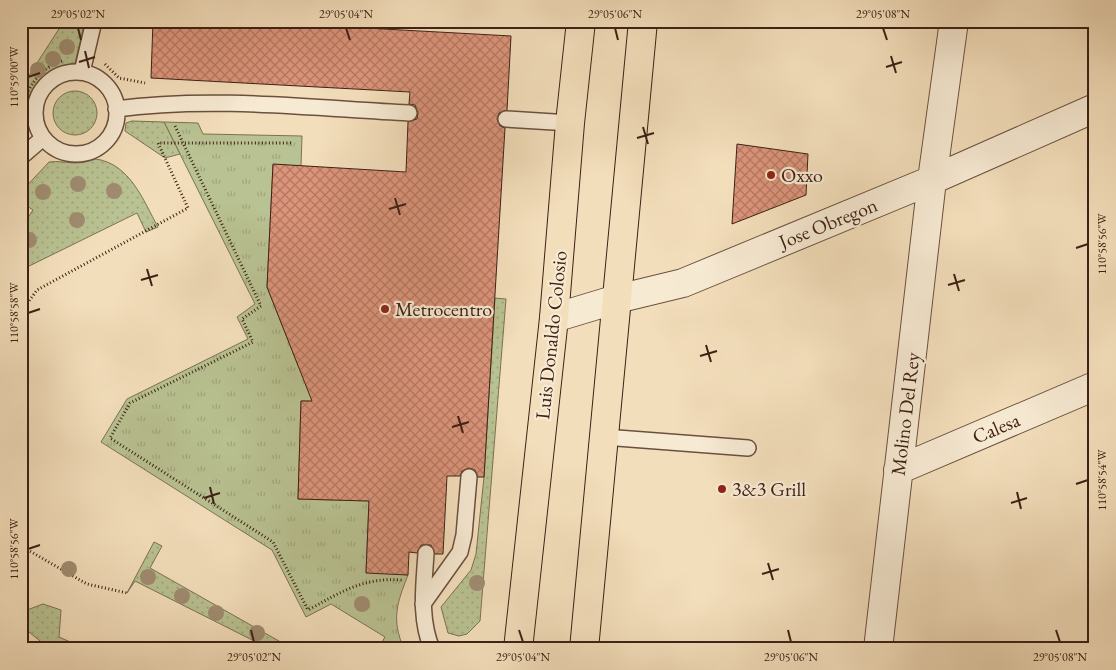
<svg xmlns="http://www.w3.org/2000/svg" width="1116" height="670" font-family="'EB Garamond',serif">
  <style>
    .grass { fill: url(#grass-tufts); stroke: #7c7154 }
    .garden { fill: url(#garden-dots); stroke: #7c7154 }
    .building { fill: url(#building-cross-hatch); stroke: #3e2015 }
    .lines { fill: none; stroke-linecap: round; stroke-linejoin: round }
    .lane-casing { stroke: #6b503e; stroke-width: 18 }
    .street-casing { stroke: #6b503e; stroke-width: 30 }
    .primary-casing { stroke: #3e2015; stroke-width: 30 }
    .path { stroke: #3e2015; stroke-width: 3; stroke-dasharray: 1 2.5; stroke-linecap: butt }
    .lane { stroke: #f7ead3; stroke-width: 15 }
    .street { stroke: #f7ead3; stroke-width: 28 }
    .primary { stroke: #f3debb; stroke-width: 28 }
    .tree { fill: #a08c71 }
    .ticks { fill: none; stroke: #3e2015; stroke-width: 2 }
    .poi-dot { fill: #8f2418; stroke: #f7ead3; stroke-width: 2 }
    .labels { text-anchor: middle; stroke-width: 4.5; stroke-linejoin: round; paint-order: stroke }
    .poi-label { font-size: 20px; fill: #3e2015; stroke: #f7ead3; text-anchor: start }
    .street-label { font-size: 20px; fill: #3e2015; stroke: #f7ead3 }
    .neatline { fill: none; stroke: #3e2015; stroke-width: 2 }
    .ticks-label { font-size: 12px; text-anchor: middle; fill: #3e2015 }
  </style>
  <defs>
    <pattern id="grass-tufts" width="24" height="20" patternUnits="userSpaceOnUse" patternTransform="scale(1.25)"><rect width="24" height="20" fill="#b9c292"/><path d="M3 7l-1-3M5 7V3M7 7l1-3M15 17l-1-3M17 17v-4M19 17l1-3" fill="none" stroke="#a0a67d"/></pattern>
    <pattern id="garden-dots" width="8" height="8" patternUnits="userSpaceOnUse" patternTransform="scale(1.25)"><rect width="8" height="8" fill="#b9c292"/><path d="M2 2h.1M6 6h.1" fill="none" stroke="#a0a67d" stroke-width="1.8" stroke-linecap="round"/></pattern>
    <pattern id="building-cross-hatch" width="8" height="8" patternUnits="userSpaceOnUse" patternTransform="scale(1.25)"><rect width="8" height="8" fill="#dc947a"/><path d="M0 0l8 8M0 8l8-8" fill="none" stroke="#b47863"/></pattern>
  </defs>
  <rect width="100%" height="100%" fill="#f3debb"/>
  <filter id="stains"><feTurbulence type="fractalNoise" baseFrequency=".004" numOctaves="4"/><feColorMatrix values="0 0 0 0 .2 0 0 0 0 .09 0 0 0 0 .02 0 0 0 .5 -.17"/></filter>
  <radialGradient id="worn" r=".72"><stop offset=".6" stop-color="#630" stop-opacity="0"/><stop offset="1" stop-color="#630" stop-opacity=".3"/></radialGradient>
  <path class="grass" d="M 164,122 L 198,123 L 203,134 L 302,136 L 301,166 L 273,165 L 267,287 L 299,368 L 331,402 L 301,401 L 298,499 L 369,501 L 366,572 L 408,575 C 397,603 391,619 404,649 L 378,649 L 385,637 L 331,604 L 306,617 L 272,550 L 101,442 L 127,399 L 248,339 L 237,317 L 255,304 Z"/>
  <path class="garden" d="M 64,21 L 85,21 L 75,63 C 37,72 38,80 21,112 L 21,88 Z
    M53 113a22 22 0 1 1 44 0a22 22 0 1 1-44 0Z
    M 132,121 L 164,122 L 180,154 L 165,158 L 125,131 L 126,123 Z
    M 96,159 C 130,164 143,200 158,227 L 146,232 L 137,213 L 21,270 L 21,228 L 33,210 L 21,202 L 21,192 L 49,162 C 68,160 73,167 96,159 Z
    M 495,298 L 506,299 L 480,621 L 467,634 L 459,636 L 448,633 L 441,607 L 471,570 L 476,554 L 484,477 Z
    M 154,542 L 162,546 L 150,568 L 293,649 L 270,649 L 135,581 L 127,593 Z
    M 43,604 L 61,610 L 59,637 L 86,649 L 50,649 L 29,632 L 22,620 L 27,610 Z"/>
  <path class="building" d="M 153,21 L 238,21 L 511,36 L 507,110 L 499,113 L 497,119 L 500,126 L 505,128 L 484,477 L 478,477 L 475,470 L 469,468 L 462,471 L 460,476 L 447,476 L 443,554 L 435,554 L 431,545 L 421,545 L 417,553 L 409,552 L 408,575 L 366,573 L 369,501 L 298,499 L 301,401 L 312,401 L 267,287 L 273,164 L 406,172 L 408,122 L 417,119 L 418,113 L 415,105 L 409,104 L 410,92 L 151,78 Z
    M 737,144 L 808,154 L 806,195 L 732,224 Z"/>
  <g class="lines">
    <g class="lane-casing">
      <path id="lane" d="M 82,72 L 94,21
        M35 113a41 41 0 1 1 82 0a41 41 0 1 1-82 0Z
        M 116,109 C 212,96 312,108 409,113
        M 506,119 L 570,123
        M 21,157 L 43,138
        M 604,437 L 748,448
        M 426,553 C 424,586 419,618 432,649
        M 423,604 L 460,552 L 464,535 L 469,477"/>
    </g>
    <g class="street-casing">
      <path id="street" d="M 554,318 L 617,299 L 683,283 L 932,180 L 1095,108
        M 898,470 L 1095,386
        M 878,649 L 932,180 L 954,21"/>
    </g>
    <g class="primary-casing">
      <path id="primary" d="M 518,649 L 554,318 L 570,123 L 581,21
        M 584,649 L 643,21"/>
    </g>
    <path class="path" d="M 105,64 L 119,78 L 145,83
      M 21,107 C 29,86 40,68 62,61
      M 175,126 L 261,306 L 242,319 L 253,342 L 130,403 L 110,438 L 273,542 L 308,610 C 341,592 364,577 402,580
      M 21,312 L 37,290 L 188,208 L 158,143 L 292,143
      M 21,546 L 87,584 L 127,593"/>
    <use href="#lane" class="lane"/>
    <use href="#street" class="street"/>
    <use href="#primary" class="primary"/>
  </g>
  <g class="tree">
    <circle cx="67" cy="47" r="8"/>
    <circle cx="53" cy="59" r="8"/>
    <circle cx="38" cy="70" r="8"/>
    <circle cx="78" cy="184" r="8"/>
    <circle cx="114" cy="191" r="8"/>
    <circle cx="43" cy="192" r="8"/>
    <circle cx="77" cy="220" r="8"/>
    <circle cx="29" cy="240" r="8"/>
    <circle cx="69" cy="569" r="8"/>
    <circle cx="148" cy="577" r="8"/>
    <circle cx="477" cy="583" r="8"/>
    <circle cx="182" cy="596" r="8"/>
    <circle cx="362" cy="604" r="8"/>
    <circle cx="216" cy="613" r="8"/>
    <circle cx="257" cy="633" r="8"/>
  </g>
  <path class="ticks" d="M 78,28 L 81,40M 346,28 L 350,40M 615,28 L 618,40M 883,28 L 887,40M 85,51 L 89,68M 891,56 L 896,73M 79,62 L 95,57M 886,67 L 902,62M 28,77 L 40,73M 643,127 L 648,144M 637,138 L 654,133M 395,198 L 400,215M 389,209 L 406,204M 1076,248 L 1088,244M 147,269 L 152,286M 954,274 L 959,291M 141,280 L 158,275M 948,285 L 965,280M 28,313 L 40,309M 706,345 L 711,362M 700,356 L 717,351M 458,416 L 463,433M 452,427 L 469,422M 1076,484 L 1088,480M 210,487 L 214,504M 1017,492 L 1021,509M 204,498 L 220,493M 1011,503 L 1027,498M 28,549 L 40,545M 768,563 L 773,580M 762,574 L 779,569M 251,630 L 254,642M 519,630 L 523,642M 788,630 L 791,642M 1056,630 L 1060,642"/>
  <g class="poi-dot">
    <circle cx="771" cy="175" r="5"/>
    <circle cx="385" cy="309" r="5"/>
    <circle cx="722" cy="489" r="5"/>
  </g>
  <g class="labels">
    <g class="poi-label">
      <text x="781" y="182">Oxxo</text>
      <text x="395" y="316">Metrocentro</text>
      <text x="732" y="496">3&amp;3 Grill</text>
    </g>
    <g class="street-label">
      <text transform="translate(828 223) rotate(-22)" y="7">Jose Obregon</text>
      <text transform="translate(551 335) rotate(-84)" y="7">Luis Donaldo Colosio</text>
      <text transform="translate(905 414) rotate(-83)" y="7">Molino Del Rey</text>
      <text transform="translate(996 428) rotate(-23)" y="7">Calesa</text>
    </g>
  </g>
  <rect width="1116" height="670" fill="none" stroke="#f3debb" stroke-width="55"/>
  <rect x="28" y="28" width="1060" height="614" class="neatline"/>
  <g class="ticks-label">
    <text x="78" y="18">29°05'02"N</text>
    <text x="346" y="18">29°05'04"N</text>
    <text x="615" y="18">29°05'06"N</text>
    <text x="883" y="18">29°05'08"N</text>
    <text transform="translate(14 77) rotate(-90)" y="4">110°59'00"W</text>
    <text transform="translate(1102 244) rotate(-90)" y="4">110°58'56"W</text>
    <text transform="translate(14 313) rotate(-90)" y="4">110°58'58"W</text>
    <text transform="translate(1102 480) rotate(-90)" y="4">110°58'54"W</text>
    <text transform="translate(14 549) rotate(-90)" y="4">110°58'56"W</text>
    <text x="254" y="661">29°05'02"N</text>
    <text x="523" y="661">29°05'04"N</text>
    <text x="791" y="661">29°05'06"N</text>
    <text x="1060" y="661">29°05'08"N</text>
  </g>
  <rect width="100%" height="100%" filter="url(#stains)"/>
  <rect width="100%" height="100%" fill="url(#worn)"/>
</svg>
